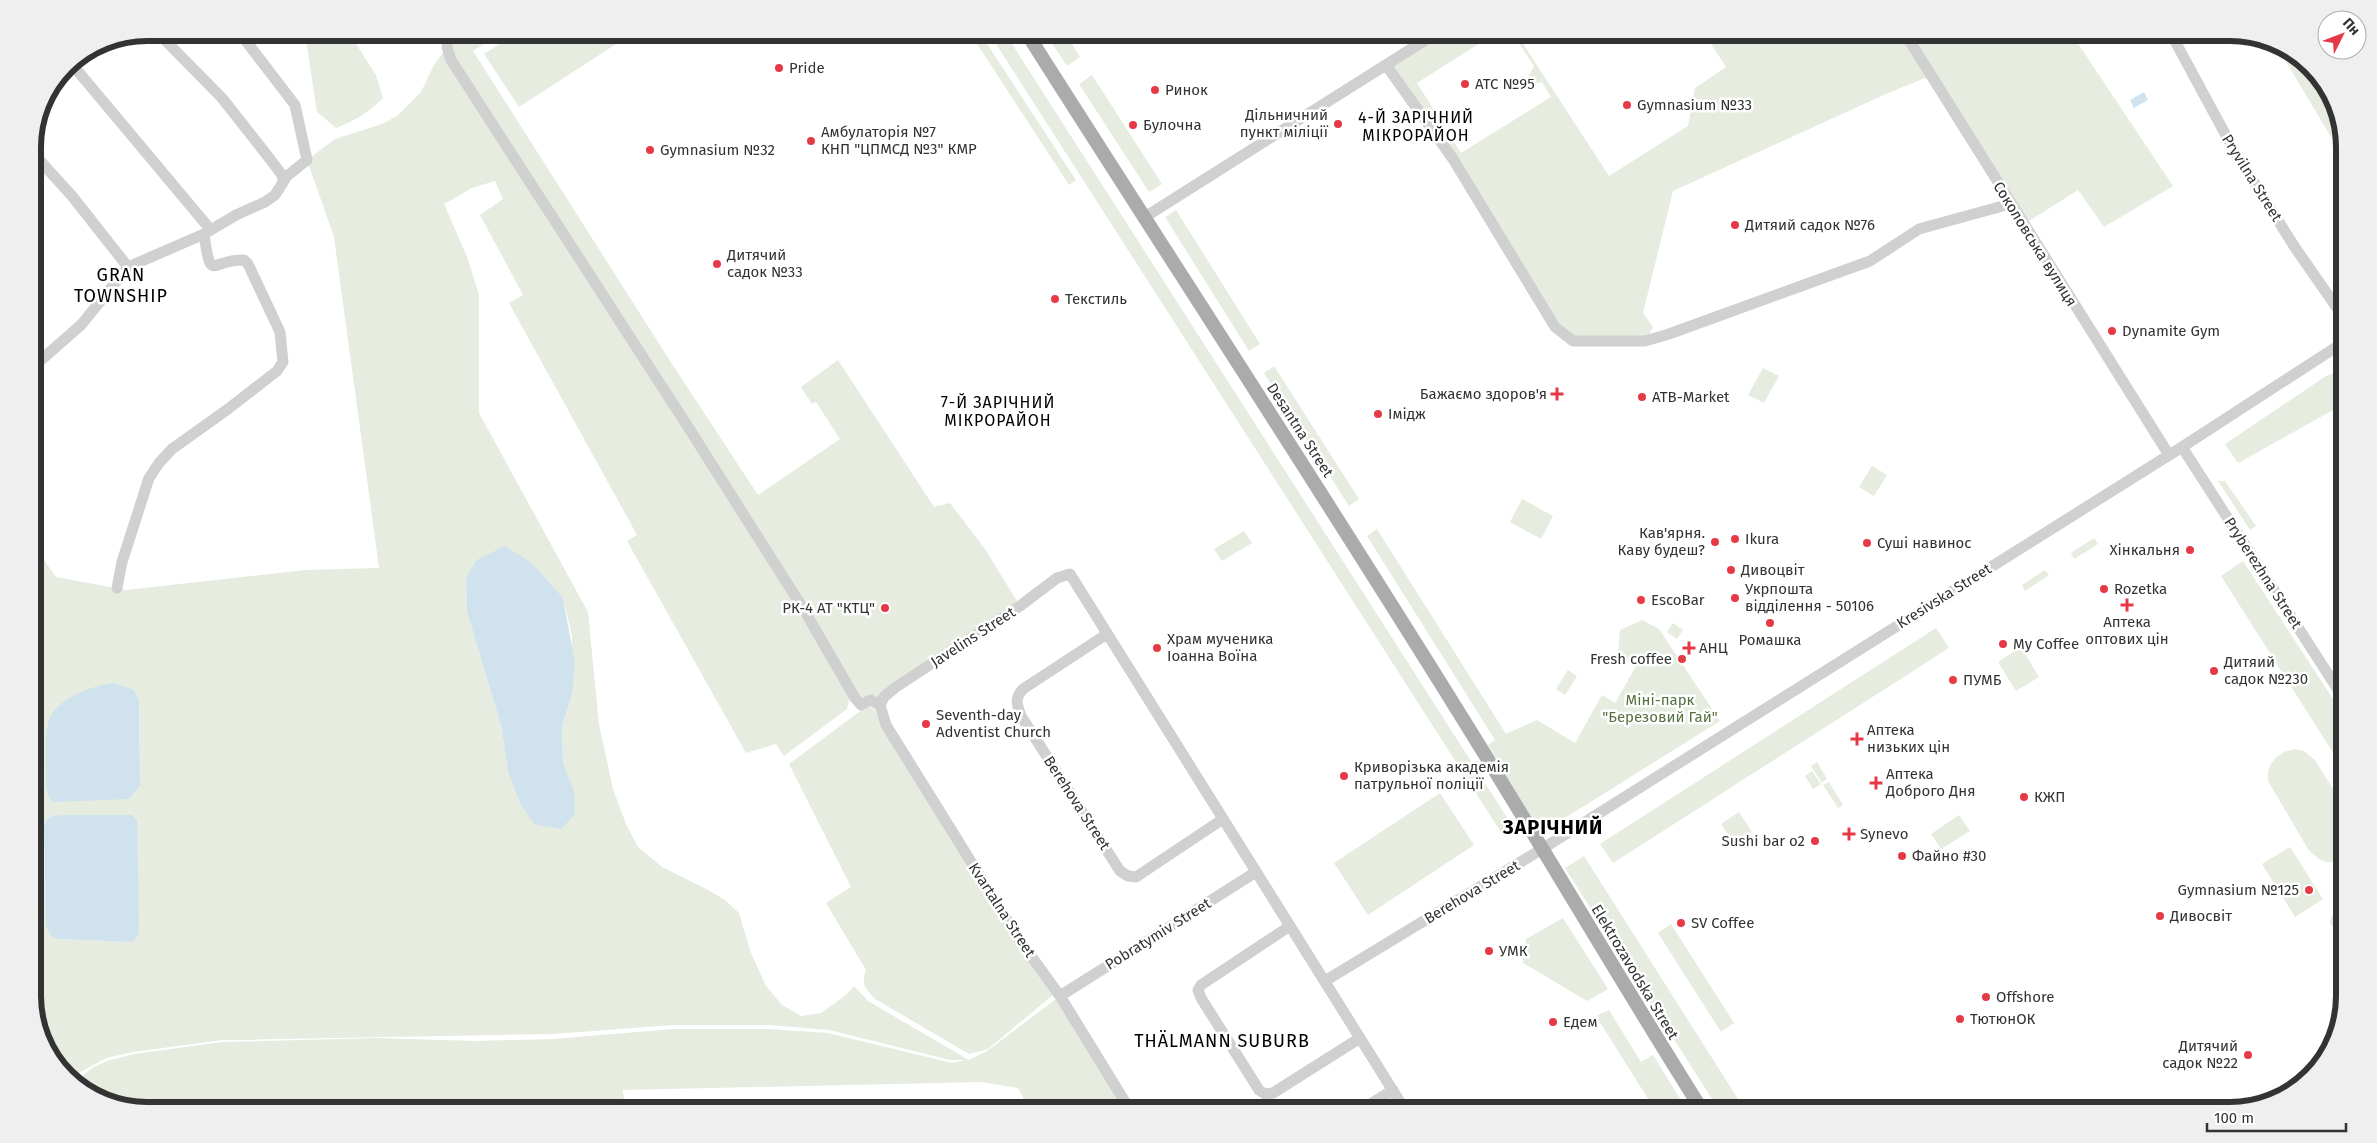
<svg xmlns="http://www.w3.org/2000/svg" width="2377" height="1143" font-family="'Fira Sans',sans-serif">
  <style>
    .green { fill: #e6ecdf; fill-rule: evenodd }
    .water { fill: #cfe2ee }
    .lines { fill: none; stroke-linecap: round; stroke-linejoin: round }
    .minor { stroke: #d0d0d0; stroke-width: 11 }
    .major { stroke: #ababab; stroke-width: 14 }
    .poi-dot { fill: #e63946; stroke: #fff; stroke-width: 2 }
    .labels { text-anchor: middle; stroke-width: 5; stroke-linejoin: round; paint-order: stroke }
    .poi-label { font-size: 15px; fill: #333; stroke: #fff; text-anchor: start }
    .street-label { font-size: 15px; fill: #333; stroke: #fff }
    .park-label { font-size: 15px; fill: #56703f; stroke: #fff }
    .neighbourhood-label { font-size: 16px; letter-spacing: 1px; fill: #000; stroke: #fff }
    .quarter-label { font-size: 18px; letter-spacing: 1px; fill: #000; stroke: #fff }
    .district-label { font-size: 20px; font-weight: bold; letter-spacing: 1px; fill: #000; stroke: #fff }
    .rim { fill: none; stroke: #333; stroke-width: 6 }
  </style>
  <rect width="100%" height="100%" fill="#fff"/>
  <path class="green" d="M 624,32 L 627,37 L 519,107 L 484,54 L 517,33 Z
    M 305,33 L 349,33 L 376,75 L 383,98 C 369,112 355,121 336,128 L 317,112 Z
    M 448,33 L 501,33 L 473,51 L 672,364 L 758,495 L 840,439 L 816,402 L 812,404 L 801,387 L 838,360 L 934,507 L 950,503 L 985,549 L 1020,606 L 884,697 L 861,705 L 690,436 L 850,696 L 847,709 L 784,756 L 776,744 L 746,753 L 627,541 L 637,535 L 509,303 L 523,295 L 480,215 L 503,199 L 495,181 L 472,188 L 444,204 L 467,257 L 479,295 L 479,413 L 588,612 L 599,724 L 613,789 L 626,824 L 638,847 L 662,867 L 708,890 L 725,900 L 739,913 L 751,953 L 766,986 L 782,1005 L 801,1016 L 821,1013 L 846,995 L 854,986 L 868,1001 L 969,1060 L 987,1051 L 1060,996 L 1130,1110 L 1027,1110 L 1026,1103 L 1018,1088 L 981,1082 L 623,1090 L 625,1110 L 147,1110 L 97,1099 L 76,1080 L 94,1067 L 107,1061 L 134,1054 L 223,1042 L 377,1038 L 475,1041 L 553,1039 L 673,1029 L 769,1029 L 828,1033 L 952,1063 L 966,1060 L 950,1060 L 829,1030 L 769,1025 L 673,1025 L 554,1034 L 222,1040 L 133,1052 L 106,1058 L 72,1077 L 52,1060 L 33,1003 L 33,544 L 56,577 L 126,590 L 305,570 L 379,568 L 334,237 L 307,160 L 335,139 L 382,124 L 397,116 L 421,92 L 434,65 L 447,47 ZM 466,577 L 563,598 L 572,636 L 572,694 L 562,727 L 563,763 L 574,791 L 508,771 L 501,725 L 467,612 ZM 134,690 L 139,700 L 140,785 L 134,794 L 54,712 L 75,695 ZM 60,815 L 132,815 L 131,942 L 58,939 L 51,936 L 46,927 L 44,827 C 46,817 51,816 60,815 Z
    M 970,33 L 980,33 L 1076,180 L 1069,185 Z
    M 989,33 L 1005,33 L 1515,830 L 1504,837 Z
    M 1045,33 L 1052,33 L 1060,43 L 1068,38 L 1080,57 L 1067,66 Z
    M 1438,33 L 1496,33 L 1417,83 L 1461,153 L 1551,97 L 1542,82 L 1533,84 L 1528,77 L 1534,66 L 1512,33 L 1516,33 L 1609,176 L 1688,126 L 1695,88 L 1726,67 L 1704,33 L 2071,33 L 2173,186 L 2104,227 L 2078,190 L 2023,225 L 1930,76 L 1886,94 L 1673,191 L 1643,313 L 1653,327 L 1645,341 L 1573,341 L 1555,327 L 1386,65 Z
    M 2275,43 L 2280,44 L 2325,84 L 2344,140 L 2344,159 Z
    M 1092,75 L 1162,184 L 1149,192 L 1079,84 Z
    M 1176,210 L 1260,344 L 1249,351 L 1165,217 Z
    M 1274,366 L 1359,499 L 1349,506 L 1264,373 Z
    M 1763,368 L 1779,376 L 1764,403 L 1748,395 Z
    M 2344,369 L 2344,404 L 2238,463 L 2225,444 L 2326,376 Z
    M 1872,466 L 1887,475 L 1874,496 L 1859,487 Z
    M 2218,481 L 2225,481 L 2256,526 L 2250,530 Z
    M 1522,499 L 1553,516 L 1541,539 L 1510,522 Z
    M 1377,529 L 1506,734 L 1537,720 L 1575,743 L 1602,695 L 1615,703 L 1636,666 L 1618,655 L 1620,630 L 1642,620 L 1659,629 L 1720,721 L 1541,833 L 1488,745 L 1495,740 L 1367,536 Z
    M 1244,531 L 1252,543 L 1222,561 L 1214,549 Z
    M 2094,538 L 2098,544 L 2074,559 L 2071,553 Z
    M 2243,561 L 2344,716 L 2344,770 L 2221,576 Z
    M 2045,570 L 2049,575 L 2025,591 L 2022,585 Z
    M 1673,623 L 1683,630 L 1677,639 L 1667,632 Z
    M 1936,628 L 1949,648 L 1613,863 L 1600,844 Z
    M 2021,647 L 2039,677 L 2016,691 L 1998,662 Z
    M 1568,670 L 1577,676 L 1565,695 L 1556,689 Z
    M 867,706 L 875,710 L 882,726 L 1053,995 L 988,1049 L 969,1054 L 875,999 C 865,988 861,984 866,970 L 826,903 L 851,887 L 789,764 Z
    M 2294,749 L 2304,751 L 2315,760 L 2344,807 L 2344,859 C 2328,866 2319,861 2308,849 L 2268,781 C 2266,763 2278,753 2294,749 Z
    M 1817,762 L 1827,779 L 1822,783 L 1811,766 Z
    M 1812,771 L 1821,784 L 1813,789 L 1805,776 Z
    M 1829,782 L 1843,805 L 1838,808 L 1823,785 Z
    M 1440,793 L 1474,845 L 1368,915 L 1334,863 Z
    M 1739,812 L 1752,832 L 1734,844 L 1721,824 Z
    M 1959,815 L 1970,831 L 1941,849 L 1931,834 Z
    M 2290,847 L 2323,899 L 2295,917 L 2262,864 Z
    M 1584,856 L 1745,1110 L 1719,1110 L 1565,868 Z
    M 2344,860 L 2344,883 L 2335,867 Z
    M2330 921a7 7 0 1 1 14 0a7 7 0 1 1-14 0Z
    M 1563,918 L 1608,989 L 1587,1001 L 1523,963 L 1526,939 Z
    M 1671,924 L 1734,1023 L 1721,1032 L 1658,933 Z
    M 1609,1010 L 1641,1062 L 1653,1055 L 1687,1110 L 1655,1110 L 1596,1016 Z"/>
  <path class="water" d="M 2144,92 L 2148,100 L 2134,108 L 2130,100 Z
    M 505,546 L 532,563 L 563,598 L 575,663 L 572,694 L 562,727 L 563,763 L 574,791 L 575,814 L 561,829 L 534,824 L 520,803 L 508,771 L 501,725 L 467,612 L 466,577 L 477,560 Z
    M 115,683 L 134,690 L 139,700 L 140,786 L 129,799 L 53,802 L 48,795 L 46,785 C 47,767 44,741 48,723 C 54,699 93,685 115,683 Z
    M 60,815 L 132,815 L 137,820 L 139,923 L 138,936 L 131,942 L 58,939 L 51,936 L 46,927 L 44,827 C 46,817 51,816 60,815 Z"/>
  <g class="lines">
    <path class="minor" d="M 157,32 L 222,98 L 270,159 L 282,175 L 283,181
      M 448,32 L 447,47 L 451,60 L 690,430 L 804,610 L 855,698 L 861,705 L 870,700 L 880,705
      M 1904,32 L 2169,455
      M 2170,32 L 2235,152 L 2294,246 L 2344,318
      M 71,63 L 210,229
      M 1386,65 L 1453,159 L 1555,327 L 1573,341 L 1645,341 L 1669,334 L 1870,261 L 1919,229 L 2010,204
      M 33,153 L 72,196 L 128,267
      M 1145,217 L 1438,32
      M 33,367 L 81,325 L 128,267 L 204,234 L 236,215 L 265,202 L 275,195 L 287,176 L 307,160 L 295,105 L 239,32
      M 2182,447 L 2344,699
      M 117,588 L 122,562 L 149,478 L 159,463 L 172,449 L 228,409 L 277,371 L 283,362 L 280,332 L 248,264 L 244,260 C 211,259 211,285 204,234
      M 1107,634 L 1023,689 C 1014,699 1017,704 1021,716 L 1120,871 L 1128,876 L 1136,877 L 1223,819
      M 880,705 L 884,697 L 896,687 L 1020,606 L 1057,578 L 1070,574 L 1405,1110
      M 880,705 L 886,725 L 1021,942 L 1060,996 L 1130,1110
      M 1290,926 L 1201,985 L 1198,990 L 1201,998 L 1259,1090 L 1265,1094 L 1273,1093 L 1360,1038
      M 1325,981 L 1542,849 L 2182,447 L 2344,342
      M 1060,996 L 1256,872
      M 1361,1110 L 1393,1090"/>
    <path class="major" d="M 1026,32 C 1177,270 1331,505 1479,745 C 1554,866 1626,990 1702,1110"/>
  </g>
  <g class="poi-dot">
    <circle cx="779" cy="68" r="5"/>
    <circle cx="1465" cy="84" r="5"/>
    <circle cx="1155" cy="90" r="5"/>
    <circle cx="1627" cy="105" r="5"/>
    <circle cx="1338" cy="124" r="5"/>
    <circle cx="1133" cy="125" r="5"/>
    <circle cx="811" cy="141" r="5"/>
    <circle cx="650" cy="150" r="5"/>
    <circle cx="1735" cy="225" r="5"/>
    <circle cx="717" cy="264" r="5"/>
    <circle cx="1055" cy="299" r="5"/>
    <circle cx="2112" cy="331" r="5"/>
    <path d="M1554.5 386.5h5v5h5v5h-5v5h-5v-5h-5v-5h5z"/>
    <circle cx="1642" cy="397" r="5"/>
    <circle cx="1378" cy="414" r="5"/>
    <circle cx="1735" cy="539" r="5"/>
    <circle cx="1715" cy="542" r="5"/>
    <circle cx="1867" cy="543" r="5"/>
    <circle cx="2190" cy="550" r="5"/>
    <circle cx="1731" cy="570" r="5"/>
    <circle cx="2104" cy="589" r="5"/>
    <circle cx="1735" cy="598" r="5"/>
    <circle cx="1641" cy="600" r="5"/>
    <path d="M2124.5 597.5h5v5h5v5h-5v5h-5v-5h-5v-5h5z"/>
    <circle cx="885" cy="608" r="5"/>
    <circle cx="1770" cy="623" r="5"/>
    <circle cx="2003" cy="644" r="5"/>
    <circle cx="1157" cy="648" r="5"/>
    <path d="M1686.5 640.5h5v5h5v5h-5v5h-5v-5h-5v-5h5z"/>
    <circle cx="1682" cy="659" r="5"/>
    <circle cx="2214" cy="671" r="5"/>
    <circle cx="1953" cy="680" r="5"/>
    <circle cx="926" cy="724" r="5"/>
    <path d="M1854.5 731.5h5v5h5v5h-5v5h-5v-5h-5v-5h5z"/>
    <circle cx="1344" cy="776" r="5"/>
    <path d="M1873.5 775.5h5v5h5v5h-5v5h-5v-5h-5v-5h5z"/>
    <circle cx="2024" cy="797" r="5"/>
    <path d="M1846.5 826.5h5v5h5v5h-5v5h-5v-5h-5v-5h5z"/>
    <circle cx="1815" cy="841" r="5"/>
    <circle cx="1902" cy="856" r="5"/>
    <circle cx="2309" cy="890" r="5"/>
    <circle cx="2160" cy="916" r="5"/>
    <circle cx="1681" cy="923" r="5"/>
    <circle cx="1489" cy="951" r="5"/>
    <circle cx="1986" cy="997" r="5"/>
    <circle cx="1960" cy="1019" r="5"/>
    <circle cx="1553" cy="1022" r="5"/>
    <circle cx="2248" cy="1055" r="5"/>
  </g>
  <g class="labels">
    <g class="poi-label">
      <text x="789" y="73">Pride</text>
      <text x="1475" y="89">АТС №95</text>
      <text x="1165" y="95">Ринок</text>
      <text x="1637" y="110">Gymnasium №33</text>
      <text x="1328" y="120" text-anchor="end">Дільничний<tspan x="1328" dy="17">пункт міліції</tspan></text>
      <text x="1143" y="130">Булочна</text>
      <text x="821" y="137">Амбулаторія №7<tspan x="821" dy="17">КНП "ЦПМСД №3" КМР</tspan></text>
      <text x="660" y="155">Gymnasium №32</text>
      <text x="1745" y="230">Дитяий садок №76</text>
      <text x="727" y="260">Дитячий<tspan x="727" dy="17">садок №33</tspan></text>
      <text x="1065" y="304">Текстиль</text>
      <text x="2122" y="336">Dynamite Gym</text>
      <text x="1547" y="399" text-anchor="end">Бажаємо здоров'я</text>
      <text x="1652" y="402">ATB-Market</text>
      <text x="1388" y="419">Імідж</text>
      <text x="1705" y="538" text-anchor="end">Кав'ярня.<tspan x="1705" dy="17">Каву будеш?</tspan></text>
      <text x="1745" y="544">Ikura</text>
      <text x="1877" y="548">Суші навинос</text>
      <text x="2180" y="555" text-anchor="end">Хінкальня</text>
      <text x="1741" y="575">Дивоцвіт</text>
      <text x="1745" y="594">Укрпошта<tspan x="1745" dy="17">відділення - 50106</tspan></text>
      <text x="2114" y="594">Rozetka</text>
      <text x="1651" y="605">EscoBar</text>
      <text x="875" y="613" text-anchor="end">РК-4 АТ "КТЦ"</text>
      <text x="2127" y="627" text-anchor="middle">Аптека<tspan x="2127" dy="17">оптових цін</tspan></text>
      <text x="1167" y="644">Храм мученика<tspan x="1167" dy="17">Іоанна Воїна</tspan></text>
      <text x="1770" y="645" text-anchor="middle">Ромашка</text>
      <text x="2013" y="649">My Coffee</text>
      <text x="1699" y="653">АНЦ</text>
      <text x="1672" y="664" text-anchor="end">Fresh coffee</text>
      <text x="2224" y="667">Дитяий<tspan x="2224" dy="17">садок №230</tspan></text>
      <text x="1963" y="685">ПУМБ</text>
      <text x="936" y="720">Seventh-day<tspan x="936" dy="17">Adventist Church</tspan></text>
      <text x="1867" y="735">Аптека<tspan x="1867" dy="17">низьких цін</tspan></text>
      <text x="1354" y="772">Криворізька академія<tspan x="1354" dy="17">патрульної поліції</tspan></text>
      <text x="1886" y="779">Аптека<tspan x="1886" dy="17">Доброго Дня</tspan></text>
      <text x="2034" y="802">КЖП</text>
      <text x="1860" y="839">Synevo</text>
      <text x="1805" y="846" text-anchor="end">Sushi bar o2</text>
      <text x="1912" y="861">Файно #30</text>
      <text x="2299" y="895" text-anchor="end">Gymnasium №125</text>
      <text x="2170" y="921">Дивосвіт</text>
      <text x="1691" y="928">SV Coffee</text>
      <text x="1499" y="956">УМК</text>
      <text x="1996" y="1002">Offshore</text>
      <text x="1970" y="1024">ТютюнОК</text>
      <text x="1563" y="1027">Едем</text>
      <text x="2238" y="1051" text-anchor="end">Дитячий<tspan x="2238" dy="17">садок №22</tspan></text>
    </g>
    <g class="street-label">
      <text transform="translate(2252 178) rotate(58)" y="5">Pryvilna Street</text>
      <text transform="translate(2035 244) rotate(58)" y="5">Соколовська вулиця</text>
      <text transform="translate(1300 430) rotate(57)" y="5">Desantna Street</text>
      <text transform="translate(2263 573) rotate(57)" y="5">Pryberezhna Street</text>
      <text transform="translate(1944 596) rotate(-32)" y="5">Kresivska Street</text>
      <text transform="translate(973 637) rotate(-33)" y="5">Javelins Street</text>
      <text transform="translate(1077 803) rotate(57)" y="5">Berehova Street</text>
      <text transform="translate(1472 892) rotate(-31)" y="5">Berehova Street</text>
      <text transform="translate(1002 910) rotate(57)" y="5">Kvartalna Street</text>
      <text transform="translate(1158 934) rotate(-32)" y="5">Pobratymiv Street</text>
      <text transform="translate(1635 972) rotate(59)" y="5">Elektrozavodska Street</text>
    </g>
    <g class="park-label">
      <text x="1660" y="705">Міні-парк<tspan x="1660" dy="17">"Березовий Гай"</tspan></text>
    </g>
    <g class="neighbourhood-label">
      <text x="1416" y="123">4-Й ЗАРІЧНИЙ<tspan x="1416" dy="18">МІКРОРАЙОН</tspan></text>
      <text x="998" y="408">7-Й ЗАРІЧНИЙ<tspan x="998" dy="18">МІКРОРАЙОН</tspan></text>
    </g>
    <g class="quarter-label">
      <text x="121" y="281">GRAN<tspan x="121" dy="21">TOWNSHIP</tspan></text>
      <text x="1222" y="1047">THÄLMANN SUBURB</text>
    </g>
    <g class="district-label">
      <text x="1553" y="834">ЗАРІЧНИЙ</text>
    </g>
  </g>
  <path d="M0 0H2377V1143H0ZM147 41H2230A106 106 0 0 1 2336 147V996A106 106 0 0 1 2230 1102H147A106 106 0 0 1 41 996V147A106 106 0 0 1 147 41Z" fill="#efefef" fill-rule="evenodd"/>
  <path class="rim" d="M147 41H2230A106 106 0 0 1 2336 147V996A106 106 0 0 1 2230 1102H147A106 106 0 0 1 41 996V147A106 106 0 0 1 147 41Z"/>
  <g transform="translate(2342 35) rotate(48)"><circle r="24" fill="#ffffff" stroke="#adadad"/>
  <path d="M0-4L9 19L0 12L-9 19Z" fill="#e63946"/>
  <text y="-8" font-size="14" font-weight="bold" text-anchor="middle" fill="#333333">Пн</text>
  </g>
  <path d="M2207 1123v8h139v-8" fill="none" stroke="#333333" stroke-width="2.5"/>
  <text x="2214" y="1123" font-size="15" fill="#333333" stroke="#ffffff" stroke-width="4" paint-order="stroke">100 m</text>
</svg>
